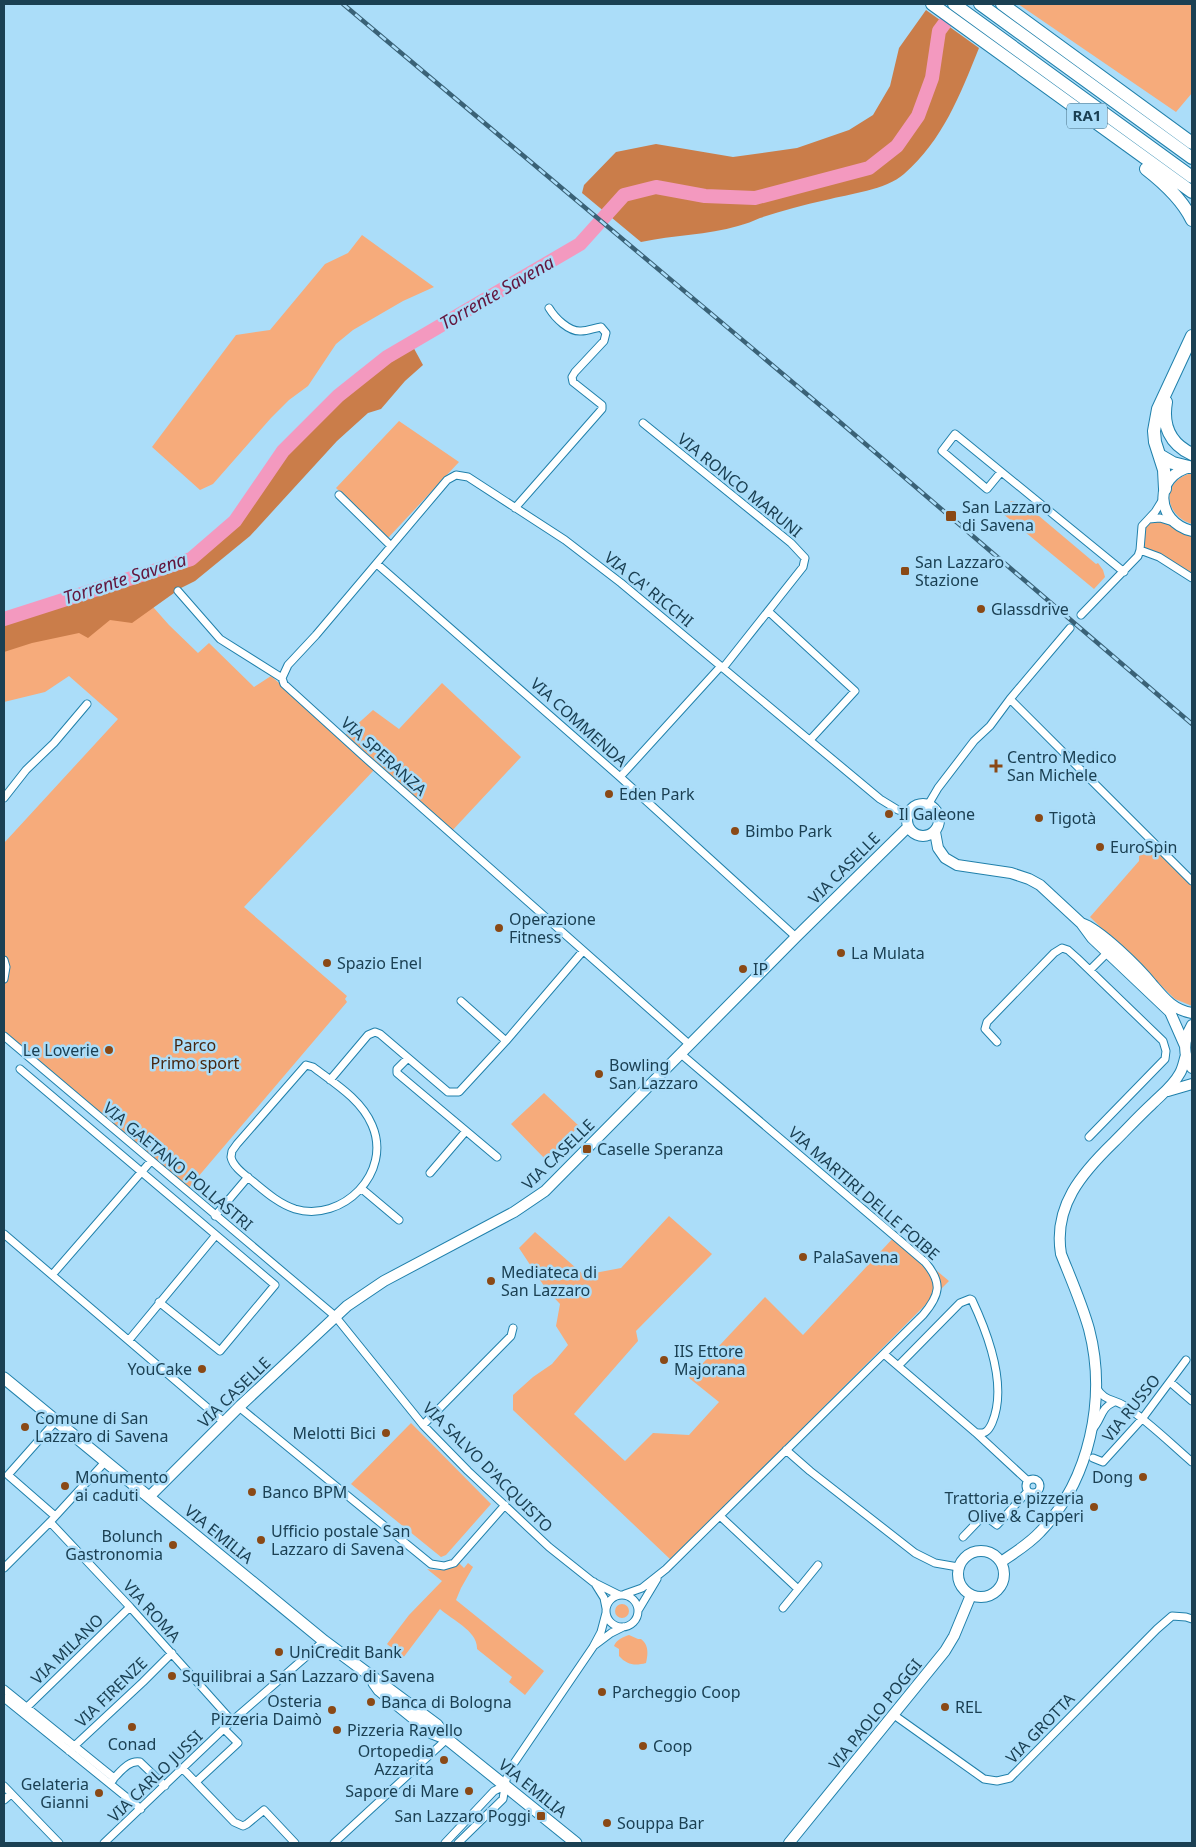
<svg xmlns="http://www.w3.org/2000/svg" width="1196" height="1847" font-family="'Noto Sans',sans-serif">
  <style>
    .green { fill: #f6ab7b }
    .forest { fill: #ca7d4a }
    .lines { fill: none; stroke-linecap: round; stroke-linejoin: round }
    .river { stroke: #f399bf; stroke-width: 14 }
    .street-casing { stroke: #2080ab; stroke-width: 9 }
    .secondary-casing { stroke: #2080ab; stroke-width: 12 }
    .primary-casing { stroke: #2080ab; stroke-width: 13 }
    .highway-casing { stroke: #2080ab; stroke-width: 14 }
    .street { stroke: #fff; stroke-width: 7 }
    .secondary { stroke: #fff; stroke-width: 10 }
    .primary { stroke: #fff; stroke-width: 11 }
    .highway { stroke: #fff; stroke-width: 12 }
    .rail-casing { stroke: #3a6277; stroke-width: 4.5 }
    .rail { stroke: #abddf9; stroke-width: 2.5; stroke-dasharray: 8; stroke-linecap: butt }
    .poi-dot { fill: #8a4916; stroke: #abddf9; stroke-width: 2 }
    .labels { text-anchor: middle; stroke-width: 5; stroke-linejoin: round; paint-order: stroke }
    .shield { fill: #abddf9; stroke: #466f85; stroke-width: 1 }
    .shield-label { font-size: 15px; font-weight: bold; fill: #1b4053 }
    .street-label { font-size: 16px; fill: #1b4053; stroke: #abddf9 }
    .poi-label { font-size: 16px; fill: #1b4053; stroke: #abddf9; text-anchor: start }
    .park-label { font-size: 16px; fill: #462610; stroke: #abddf9 }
    .water-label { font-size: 18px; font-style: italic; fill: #63163e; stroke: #abddf9 }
  </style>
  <rect width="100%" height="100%" fill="#abddf9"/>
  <path class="green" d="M 1018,4 L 1192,4 L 1192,93 L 1176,112 Z
    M 362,235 L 434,287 L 403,301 L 353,330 L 336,344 L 308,386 L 289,400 L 271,418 L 213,484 L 200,490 L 152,447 L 236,335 L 270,330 L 325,264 L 348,253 Z
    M 399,421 L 459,462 L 388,538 L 336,488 Z
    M 1192,473 L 1192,524 C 1163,515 1161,480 1192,473 Z
    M 1011,501 C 1021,502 1029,513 1039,516 L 1096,564 L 1098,563 L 1103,570 L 1105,577 L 1094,589 L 1002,513 Z
    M 1154,518 L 1192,531 L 1192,578 L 1140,550 L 1140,531 Z
    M 146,599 L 169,625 L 198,653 L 209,643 L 254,687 L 271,676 L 342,738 L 373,710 L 399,729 L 442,683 L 521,757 L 450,833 L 375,769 L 244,907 L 347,996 L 345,999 L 347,1002 L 186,1191 L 4,1036 L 4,843 L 118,719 L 69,676 L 45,692 L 4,702 L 4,642 Z
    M 1154,843 L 1192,883 L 1192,1006 L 1175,999 L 1090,917 L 1139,861 L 1139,856 Z
    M 544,1093 L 579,1126 L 546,1160 L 511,1124 Z
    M 669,1216 L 712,1254 L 636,1331 L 638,1341 L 574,1414 L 625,1461 L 653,1433 L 689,1435 L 719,1402 L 689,1378 L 765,1297 L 803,1335 L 895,1236 L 949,1281 L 671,1560 L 513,1410 L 513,1395 L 533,1377 L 552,1364 L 568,1345 L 556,1326 L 560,1304 L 546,1289 L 519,1248 L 535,1232 L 584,1275 L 621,1268 Z
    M 411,1423 L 491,1504 L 446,1555 L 441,1557 L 351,1484 Z
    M 459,1563 L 464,1568 L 468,1563 L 473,1567 L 461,1588 L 456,1600 L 544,1671 L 525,1695 L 509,1682 L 512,1677 L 477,1649 C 478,1631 452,1620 440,1609 L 403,1658 L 387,1644 L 409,1615 L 442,1581 L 427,1569 C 440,1571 448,1571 459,1563 Z
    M615 1611a7 7 0 1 1 14 0a7 7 0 1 1-14 0Z
    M 629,1635 L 638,1639 L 641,1639 C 649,1645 648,1654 646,1663 C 635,1666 627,1665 619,1656 L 619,1649 L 614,1646 C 616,1640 623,1637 629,1635 Z"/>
  <path class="forest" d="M 926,10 L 979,48 C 960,95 943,140 904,174 C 886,190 849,194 826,200 C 803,205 781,211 760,218 C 753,221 746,224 738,226 C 708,235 673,235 641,242 L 582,193 L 584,185 L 616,152 L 656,144 L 733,157 L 797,148 L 849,130 L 873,115 L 890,86 L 899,48 Z
    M 411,343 L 423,365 L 405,381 L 381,409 L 368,413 L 337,441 L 250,536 L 195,581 L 181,588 L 132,623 L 110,620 L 88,638 L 79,633 L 32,643 L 4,652 L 4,619 L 191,559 L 235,521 L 283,451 L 338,396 L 387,357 Z"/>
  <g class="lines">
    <path class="river" d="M 4,619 L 191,559 L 235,521 L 283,451 L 338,396 L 387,357 L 580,244 L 624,195 L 656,187 L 705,196 L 755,198 L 869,168 L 897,146 L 918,116 L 932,78 L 939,31 L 959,4"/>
    <g class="street-casing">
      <path id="street" d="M 643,423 L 791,543 L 805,558 L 803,567 L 723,668
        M 1001,472 L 987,489 L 942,451 L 955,434 L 1124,572
        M 339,495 L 391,546
        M 515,508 L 602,409 L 602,405 L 573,382 L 572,377 L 575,372 L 604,341 L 606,333 L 601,327 C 594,328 588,331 581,331 C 569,332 555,318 549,308
        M 1149,519 L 1160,518 L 1173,522
        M 1140,550 L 1159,557 L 1192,578
        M 377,564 L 620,777 L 796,937
        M 178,591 L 220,639 L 282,678
        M 768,611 L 855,691 L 810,740
        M 1081,615 L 1138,556 L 1140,550 L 1142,526 L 1155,512 L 1163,499
        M 1010,699 L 1192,881
        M 620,777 L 721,666
        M 4,798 L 26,770 L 54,743 L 87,704
        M 928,805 L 938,788 L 974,741 L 990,726 L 1010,699 L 1070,628
        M 4,960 L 6,967 L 4,979
        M 1090,970 L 1107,953
        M 461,1001 L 506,1041
        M 4,1036 L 335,1316 L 423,1425 L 468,1471 L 549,1547 L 593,1582 L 619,1595
        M 997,1042 L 985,1029 L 987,1022 L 1054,953 L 1062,948 L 1068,950 L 1077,958 L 1163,1041 L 1166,1051 L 1165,1059 L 1089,1137
        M 690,1045 L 361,754 L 284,684 L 282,678 L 288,665 L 316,635 L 447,480 L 456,475 L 468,477 L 565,540 L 621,583 L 880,799 L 898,810 L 908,812
        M 408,1058 L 397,1069 L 397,1073 L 497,1157
        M 306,1065 L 313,1067 C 334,1083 361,1099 372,1125 C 393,1173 342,1223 295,1209 C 280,1204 268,1194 256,1184 C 248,1177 233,1168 231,1157 L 232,1151 L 237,1144 Z
        M 20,1069 L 275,1285 L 220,1351 L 159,1302
        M 330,1080 L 368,1035 L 375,1032 L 380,1034 L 448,1092 L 459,1092 L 506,1041 L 583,951
        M 430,1173 L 466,1131
        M 362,1189 L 399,1220
        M 215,1216 L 248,1177
        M 4,1234 L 224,1422
        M 52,1275 L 151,1161
        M 129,1340 L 216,1235
        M 884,1354 L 975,1432 C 984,1435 988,1432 992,1423 C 1008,1386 988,1334 972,1300 L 970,1299 L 960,1303 L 898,1366
        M 1170,1382 L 1192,1401
        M 1096,1387 C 1105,1402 1112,1398 1125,1406 C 1148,1421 1171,1444 1192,1462
        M 239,1407 L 431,1564 L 444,1566 L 454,1563 L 505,1505
        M 423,1425 L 511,1336 L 513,1328
        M 1091,1431 C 1103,1419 1099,1409 1114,1402
        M 975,1432 L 1028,1481
        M 786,1450 L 810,1471 L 915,1553 L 935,1563 L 958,1567
        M 1093,1458 L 1103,1462 L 1142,1419 L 1186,1360
        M1026 1486a7 7 0 1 1 14 0a7 7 0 1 1-14 0Z
        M 55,1516 L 8,1475 L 55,1422
        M 720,1516 L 798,1589
        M 50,1522 L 130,1607 L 232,1721
        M 963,1537 L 984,1515 L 997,1525 L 1028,1491
        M 4,1568 L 50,1522 L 105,1462
        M 594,1582 L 604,1598 L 606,1608
        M 625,1594 L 642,1588 L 666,1569 L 923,1315 C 940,1295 943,1283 925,1262 L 681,1054
        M606 1611a16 16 0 1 1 32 0a16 16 0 1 1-32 0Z
        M 783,1608 L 818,1565
        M 639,1609 L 657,1579
        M 595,1645 L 611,1633 L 623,1627
        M 4,1689 L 114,1778
        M 4,1698 L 141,1809
        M 22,1712 L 130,1607
        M 894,1715 L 984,1779 L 997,1781 L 1010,1778 L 1157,1629 L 1172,1616 L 1186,1617 L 1192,1619
        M 69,1751 L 143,1682 L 172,1653
        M 183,1769 L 234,1822 L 243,1826 L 247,1824 L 264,1810 L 295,1843
        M 113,1780 L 114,1778 C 121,1771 129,1760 140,1762 L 165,1786
        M 196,1782 L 238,1743 L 224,1729
        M 4,1786 L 59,1843
        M 4,1800 L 11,1794
        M 104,1843 L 232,1721 L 324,1641
        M 334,1843 L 447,1739
        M 445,1843 L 494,1791 L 506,1785
        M 458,1843 L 503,1799 L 506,1780 L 510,1769 L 593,1647 L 601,1632 L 606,1613"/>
    </g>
    <g class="secondary-casing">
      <path id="secondary" d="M 1191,467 C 1153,475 1155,522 1192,531
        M907 820a16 16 0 1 1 32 0a16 16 0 1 1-32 0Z
        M 935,832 L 938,848 L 945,858 L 957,865 L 1011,873 L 1029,879 L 1040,885 L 1081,923 L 1092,938 L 1170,1012 L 1185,1046
        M 1081,923 C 1100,929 1139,968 1152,984 C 1164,998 1173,1010 1192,1013
        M 1192,1025 C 1184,1039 1182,1054 1192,1068
        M 1168,1091 L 1192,1084
        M 149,1497 L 239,1407 L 347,1306 L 384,1281 L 514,1212 L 545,1191 L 796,937 L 908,827
        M958 1574a23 23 0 1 1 46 0a23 23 0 1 1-46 0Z
        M 1001,1562 C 1014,1553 1029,1544 1040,1532 C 1090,1480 1107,1398 1089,1329 C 1082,1304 1071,1279 1061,1254 C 1053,1206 1082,1173 1114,1142 C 1127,1129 1139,1116 1152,1104 C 1162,1094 1173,1086 1180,1073 C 1183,1068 1184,1061 1186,1055
        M 789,1843 L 945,1651 L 954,1636 L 971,1595"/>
    </g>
    <g class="primary-casing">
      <path id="primary" d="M 4,1378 L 324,1641 L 437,1725 L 447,1739
        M 374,1683 L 379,1690 L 432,1733 L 447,1739 L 576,1843"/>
    </g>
    <g class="highway-casing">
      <path id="highway" d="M 932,4 L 1192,192
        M 954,4 L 1192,177
        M 980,4 L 1192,158
        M 1002,4 L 1192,143
        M 1146,169 C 1164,183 1182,199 1192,220
        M 1166,402 C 1162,425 1170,444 1192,454
        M 1161,456 L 1173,463 L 1189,467
        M 1165,489 L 1164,470 L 1155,442 L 1154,431 L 1158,409 L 1192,336"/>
    </g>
    <use href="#street" class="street"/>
    <use href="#secondary" class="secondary"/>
    <use href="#primary" class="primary"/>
    <use href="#highway" class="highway"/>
    <g class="rail-casing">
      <path id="rail" d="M 343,4 L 834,417 L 1192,724"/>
    </g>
    <use href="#rail" class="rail"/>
  </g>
  <g class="poi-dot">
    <rect x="945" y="510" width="12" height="12" rx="2.5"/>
    <rect x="900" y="566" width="10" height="10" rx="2.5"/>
    <circle cx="981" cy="609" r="5"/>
    <path d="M993.5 758.5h5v5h5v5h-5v5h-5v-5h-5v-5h5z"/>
    <circle cx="609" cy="794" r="5"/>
    <circle cx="889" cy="814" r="5"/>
    <circle cx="1039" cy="818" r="5"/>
    <circle cx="735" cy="831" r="5"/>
    <circle cx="1100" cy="847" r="5"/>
    <circle cx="499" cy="928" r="5"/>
    <circle cx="841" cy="953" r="5"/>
    <circle cx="327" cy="963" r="5"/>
    <circle cx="743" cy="969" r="5"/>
    <circle cx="109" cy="1050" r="5"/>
    <circle cx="599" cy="1074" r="5"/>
    <rect x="582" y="1144" width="10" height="10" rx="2.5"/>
    <circle cx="803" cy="1257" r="5"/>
    <circle cx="491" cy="1281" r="5"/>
    <circle cx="664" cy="1360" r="5"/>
    <circle cx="202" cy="1369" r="5"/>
    <circle cx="25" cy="1427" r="5"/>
    <circle cx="386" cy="1433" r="5"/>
    <circle cx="1143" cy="1477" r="5"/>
    <circle cx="65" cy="1486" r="5"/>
    <circle cx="252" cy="1492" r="5"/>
    <circle cx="1094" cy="1507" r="5"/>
    <circle cx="261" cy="1540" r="5"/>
    <circle cx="173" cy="1545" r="5"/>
    <circle cx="279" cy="1652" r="5"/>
    <circle cx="172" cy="1676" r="5"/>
    <circle cx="602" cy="1692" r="5"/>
    <circle cx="371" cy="1702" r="5"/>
    <circle cx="945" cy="1707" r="5"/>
    <circle cx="332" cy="1710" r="5"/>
    <circle cx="132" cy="1727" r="5"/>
    <circle cx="337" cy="1730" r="5"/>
    <circle cx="643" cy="1746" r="5"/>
    <circle cx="444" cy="1760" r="5"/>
    <circle cx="469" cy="1791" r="5"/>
    <circle cx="99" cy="1793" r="5"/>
    <rect x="536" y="1811" width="10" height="10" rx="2.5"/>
    <circle cx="607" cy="1823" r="5"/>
  </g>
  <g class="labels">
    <rect class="shield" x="1067" y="103.5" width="40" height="25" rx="4"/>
    <g class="shield-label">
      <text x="1087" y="121">RA1</text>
    </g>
    <g class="street-label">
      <text transform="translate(740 485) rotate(39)" y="6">VIA RONCO MARUNI</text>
      <text transform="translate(649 589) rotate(39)" y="6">VIA CA' RICCHI</text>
      <text transform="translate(579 722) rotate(42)" y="6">VIA COMMENDA</text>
      <text transform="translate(384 756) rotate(42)" y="6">VIA SPERANZA</text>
      <text transform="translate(844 868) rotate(-45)" y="6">VIA CASELLE</text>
      <text transform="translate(558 1154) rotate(-44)" y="6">VIA CASELLE</text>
      <text transform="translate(178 1166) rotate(40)" y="6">VIA GAETANO POLLASTRI</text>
      <text transform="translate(864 1193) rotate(41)" y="6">VIA MARTIRI DELLE FOIBE</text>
      <text transform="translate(234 1392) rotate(-44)" y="6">VIA CASELLE</text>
      <text transform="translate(1131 1408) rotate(-51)" y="6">VIA RUSSO</text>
      <text transform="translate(488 1467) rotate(45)" y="6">VIA SALVO D'ACQUISTO</text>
      <text transform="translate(219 1534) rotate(39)" y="6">VIA EMILIA</text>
      <text transform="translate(152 1611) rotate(48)" y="6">VIA ROMA</text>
      <text transform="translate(67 1649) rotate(-44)" y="6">VIA MILANO</text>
      <text transform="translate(111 1692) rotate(-44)" y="6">VIA FIRENZE</text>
      <text transform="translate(875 1714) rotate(-51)" y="6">VIA PAOLO POGGI</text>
      <text transform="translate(1040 1728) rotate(-46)" y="6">VIA GROTTA</text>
      <text transform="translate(155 1776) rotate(-44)" y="6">VIA CARLO JUSSI</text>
      <text transform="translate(533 1788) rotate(39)" y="6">VIA EMILIA</text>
    </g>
    <g class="poi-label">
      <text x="962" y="513">San Lazzaro<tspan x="962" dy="18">di Savena</tspan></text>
      <text x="915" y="568">San Lazzaro<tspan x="915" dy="18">Stazione</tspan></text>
      <text x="991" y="615">Glassdrive</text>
      <text x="1007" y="763">Centro Medico<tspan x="1007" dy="18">San Michele</tspan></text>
      <text x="619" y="800">Eden Park</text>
      <text x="899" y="820">Il Galeone</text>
      <text x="1049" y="824">Tigotà</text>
      <text x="745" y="837">Bimbo Park</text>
      <text x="1110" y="853">EuroSpin</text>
      <text x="509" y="925">Operazione<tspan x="509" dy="18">Fitness</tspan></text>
      <text x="851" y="959">La Mulata</text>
      <text x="337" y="969">Spazio Enel</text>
      <text x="753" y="975">IP</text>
      <text x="99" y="1056" text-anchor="end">Le Loverie</text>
      <text x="609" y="1071">Bowling<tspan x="609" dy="18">San Lazzaro</tspan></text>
      <text x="597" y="1155">Caselle Speranza</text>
      <text x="813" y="1263">PalaSavena</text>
      <text x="501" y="1278">Mediateca di<tspan x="501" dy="18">San Lazzaro</tspan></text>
      <text x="674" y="1357">IIS Ettore<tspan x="674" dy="18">Majorana</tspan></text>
      <text x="192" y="1375" text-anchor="end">YouCake</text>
      <text x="35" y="1424">Comune di San<tspan x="35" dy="18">Lazzaro di Savena</tspan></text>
      <text x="376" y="1439" text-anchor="end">Melotti Bici</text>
      <text x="75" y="1483">Monumento<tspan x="75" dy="18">ai caduti</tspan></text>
      <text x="1133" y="1483" text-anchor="end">Dong</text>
      <text x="262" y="1498">Banco BPM</text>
      <text x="1084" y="1504" text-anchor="end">Trattoria e pizzeria<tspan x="1084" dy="18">Olive &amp; Capperi</tspan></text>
      <text x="271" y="1537">Ufficio postale San<tspan x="271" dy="18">Lazzaro di Savena</tspan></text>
      <text x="163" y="1542" text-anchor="end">Bolunch<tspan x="163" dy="18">Gastronomia</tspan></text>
      <text x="289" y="1658">UniCredit Bank</text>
      <text x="182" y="1682">Squilibrai a San Lazzaro di Savena</text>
      <text x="612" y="1698">Parcheggio Coop</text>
      <text x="322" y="1707" text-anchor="end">Osteria<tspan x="322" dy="18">Pizzeria Daimò</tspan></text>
      <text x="381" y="1708">Banca di Bologna</text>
      <text x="955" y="1713">REL</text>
      <text x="347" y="1736">Pizzeria Ravello</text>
      <text x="132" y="1750" text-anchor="middle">Conad</text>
      <text x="653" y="1752">Coop</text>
      <text x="434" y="1757" text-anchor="end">Ortopedia<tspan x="434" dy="18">Azzarita</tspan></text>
      <text x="89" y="1790" text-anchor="end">Gelateria<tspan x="89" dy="18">Gianni</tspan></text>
      <text x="459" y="1797" text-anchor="end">Sapore di Mare</text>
      <text x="531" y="1822" text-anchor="end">San Lazzaro Poggi</text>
      <text x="617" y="1829">Souppa Bar</text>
    </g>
    <g class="park-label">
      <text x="195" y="1051">Parco<tspan x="195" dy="18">Primo sport</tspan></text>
    </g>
    <g class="water-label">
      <text transform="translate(497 293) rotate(-30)" y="6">Torrente Savena</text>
      <text transform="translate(125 579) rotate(-18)" y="6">Torrente Savena</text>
    </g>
  </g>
  <rect width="1196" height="1847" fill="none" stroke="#1b4053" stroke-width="10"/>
</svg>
